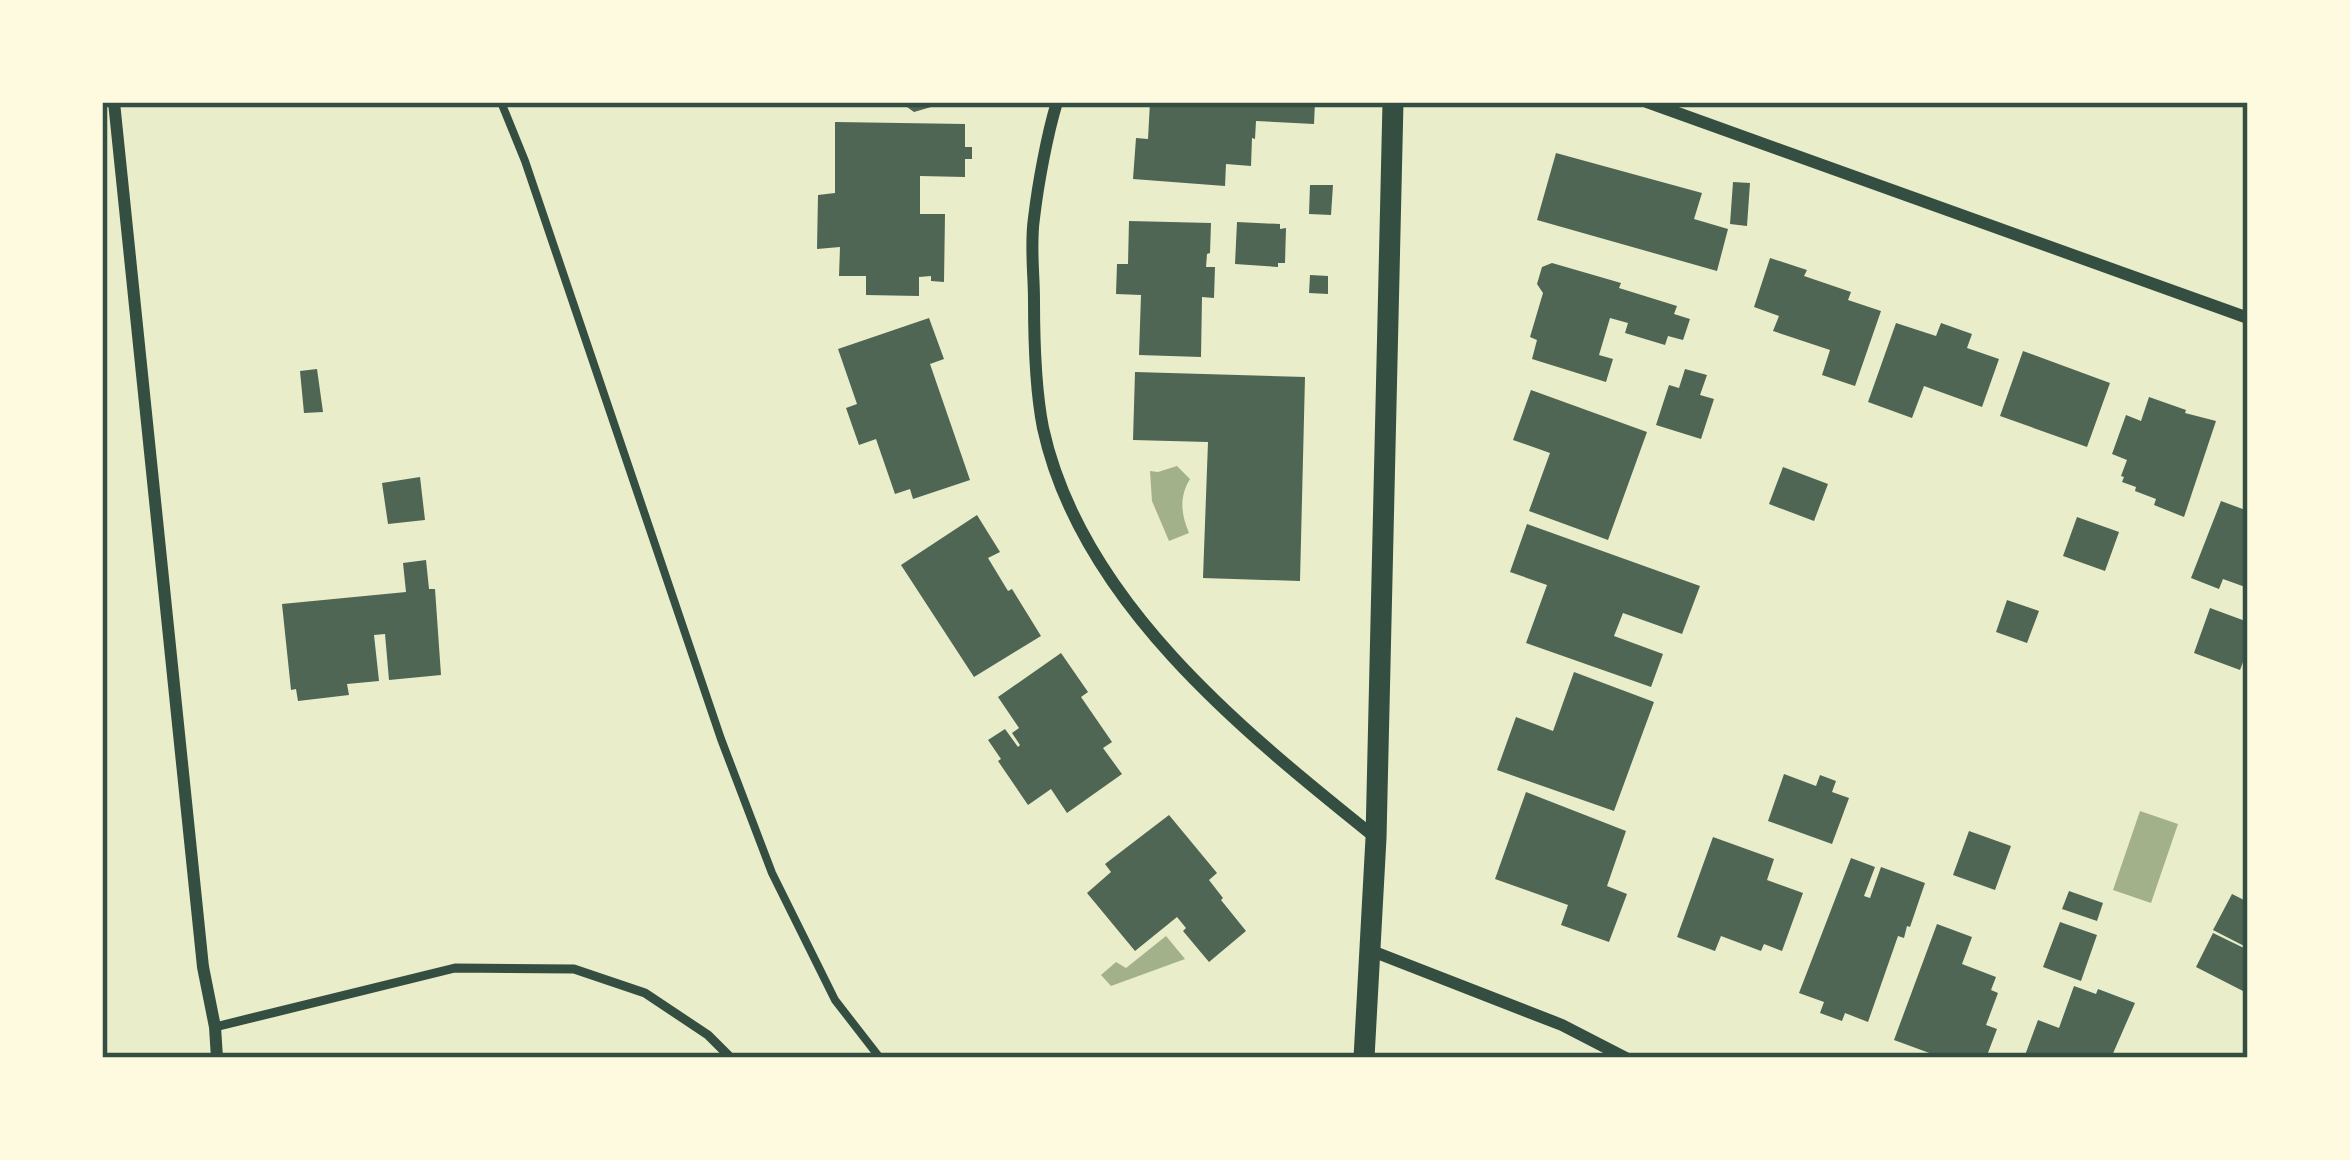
<svg xmlns="http://www.w3.org/2000/svg" width="2350" height="1160" font-family="'Archivo Narrow',sans-serif">
  <style>
    .water { fill: #a3b18a }
    .building { fill: #4f6655 }
    .lines { fill: none; stroke-linecap: round; stroke-linejoin: round }
    .path { stroke: #344e41; stroke-width: 8 }
    .service { stroke: #344e41; stroke-width: 9 }
    .minor { stroke: #344e41; stroke-width: 12 }
    .tertiary { stroke: #344e41; stroke-width: 21 }
    .neatline { fill: none; stroke: #344e41; stroke-width: 4.5 }
  </style>
  <rect width="100%" height="100%" fill="#e9edc9"/>
  <path class="water" d="M 1177,466 L 1190,479 C 1179,497 1181,514 1189,533 L 1169,541 L 1152,501 L 1150,471 L 1158,472 Z
    M 2140,811 L 2178,824 L 2151,903 L 2113,890 Z
    M 1166,936 L 1185,959 L 1111,986 L 1101,975 L 1116,962 L 1126,968 Z"/>
  <path class="building" d="M 900,102 L 945,102 L 945,103 L 914,112 Z
    M 1150,102 L 1315,102 L 1314,124 L 1256,121 L 1255,139 L 1252,138 L 1251,166 L 1226,164 L 1225,186 L 1133,179 L 1136,138 L 1148,139 Z
    M 835,122 L 965,124 L 965,147 L 972,147 L 972,159 L 965,159 L 965,177 L 920,176 L 920,214 L 945,214 L 944,282 L 931,281 L 931,276 L 919,277 L 919,296 L 866,295 L 866,276 L 839,276 L 840,247 L 817,249 L 818,195 L 835,193 Z
    M 1556,153 L 1702,193 L 1694,219 L 1728,229 L 1717,271 L 1537,220 Z
    M 1733,182 L 1750,183 L 1747,226 L 1730,224 Z
    M 1310,185 L 1333,185 L 1331,215 L 1309,214 Z
    M 1129,221 L 1211,223 L 1210,253 L 1207,254 L 1206,267 L 1215,267 L 1214,298 L 1202,297 L 1201,357 L 1139,355 L 1141,295 L 1116,294 L 1117,264 L 1128,264 Z
    M 1237,222 L 1280,224 L 1280,229 L 1286,228 L 1285,263 L 1278,263 L 1278,267 L 1235,264 Z
    M 1770,258 L 1807,270 L 1804,276 L 1851,292 L 1848,300 L 1881,311 L 1855,386 L 1822,375 L 1830,350 L 1773,331 L 1779,316 L 1754,307 Z
    M 1552,263 L 1621,283 L 1619,288 L 1677,306 L 1674,314 L 1690,319 L 1683,340 L 1668,336 L 1665,345 L 1625,333 L 1628,323 L 1610,318 L 1599,355 L 1613,359 L 1606,382 L 1532,359 L 1537,340 L 1530,337 L 1543,293 L 1537,284 L 1542,267 Z
    M 1310,275 L 1328,276 L 1328,294 L 1309,293 Z
    M 929,318 L 944,359 L 930,364 L 970,480 L 913,499 L 910,489 L 895,494 L 876,439 L 859,445 L 846,408 L 857,404 L 838,349 Z
    M 1896,323 L 1936,336 L 1941,323 L 1972,334 L 1967,348 L 1999,359 L 1982,407 L 1924,386 L 1912,418 L 1868,402 Z
    M 2023,351 L 2110,383 L 2087,447 L 2000,416 Z
    M 317,369 L 323,412 L 304,413 L 300,371 Z
    M 1685,369 L 1707,375 L 1700,395 L 1714,399 L 1701,439 L 1656,425 L 1669,385 L 1679,388 Z
    M 1135,372 L 1305,377 L 1300,581 L 1203,578 L 1208,442 L 1133,440 Z
    M 1531,390 L 1647,432 L 1608,540 L 1529,511 L 1550,453 L 1513,440 Z
    M 2149,397 L 2186,410 L 2185,413 L 2216,421 L 2184,517 L 2154,505 L 2156,499 L 2135,491 L 2136,487 L 2122,482 L 2124,477 L 2121,476 L 2127,460 L 2112,454 L 2126,415 L 2141,421 Z
    M 1783,467 L 1828,484 L 1814,521 L 1769,504 Z
    M 420,477 L 425,520 L 388,524 L 382,483 Z
    M 2221,501 L 2248,511 L 2248,588 L 2223,579 L 2219,589 L 2191,578 Z
    M 977,515 L 1000,552 L 988,558 L 1008,591 L 1012,589 L 1041,636 L 974,677 L 901,565 Z
    M 2077,517 L 2119,532 L 2105,571 L 2063,556 Z
    M 1527,524 L 1700,586 L 1682,634 L 1623,613 L 1614,636 L 1663,654 L 1651,687 L 1526,643 L 1547,585 L 1510,572 Z
    M 426,560 L 429,589 L 435,589 L 441,675 L 389,680 L 385,634 L 374,635 L 379,681 L 347,684 L 349,695 L 298,701 L 296,689 L 291,690 L 282,604 L 406,592 L 403,563 Z
    M 2007,600 L 2039,611 L 2027,643 L 1996,632 Z
    M 2210,608 L 2248,622 L 2248,649 L 2240,670 L 2194,653 Z
    M 1061,653 L 1088,692 L 1081,697 L 1112,742 L 1103,748 L 1122,774 L 1067,813 L 1051,789 L 1028,805 L 998,761 L 1001,759 L 988,740 L 1005,729 L 1018,747 L 1020,745 L 1012,733 L 1019,728 L 998,697 Z
    M 1574,672 L 1654,702 L 1614,811 L 1497,770 L 1516,717 L 1553,731 Z
    M 1784,774 L 1816,786 L 1820,775 L 1836,781 L 1832,792 L 1849,798 L 1832,844 L 1768,821 Z
    M 1526,792 L 1626,831 L 1607,886 L 1627,894 L 1609,942 L 1561,925 L 1568,905 L 1495,879 Z
    M 1169,815 L 1217,873 L 1209,880 L 1223,898 L 1221,900 L 1246,931 L 1209,962 L 1183,931 L 1186,928 L 1177,917 L 1135,951 L 1087,893 L 1111,872 L 1105,864 Z
    M 1969,831 L 2011,846 L 1995,890 L 1953,875 Z
    M 1713,837 L 1774,859 L 1767,880 L 1803,893 L 1782,951 L 1764,944 L 1761,951 L 1721,936 L 1715,951 L 1677,937 Z
    M 1851,858 L 1875,867 L 1864,896 L 1870,898 L 1881,867 L 1925,883 L 1910,927 L 1907,926 L 1904,938 L 1898,936 L 1868,1022 L 1845,1013 L 1842,1021 L 1820,1013 L 1824,1002 L 1799,993 Z
    M 2069,891 L 2103,903 L 2097,921 L 2062,909 Z
    M 2232,894 L 2248,902 L 2248,948 L 2213,930 Z
    M 2060,922 L 2097,935 L 2081,981 L 2043,967 Z
    M 1937,924 L 1972,937 L 1962,964 L 1996,977 L 1991,990 L 1998,993 L 1986,1025 L 1997,1029 L 1986,1058 L 1943,1058 L 1894,1040 Z
    M 2213,933 L 2248,950 L 2248,980 L 2243,991 L 2196,967 Z
    M 2074,986 L 2096,994 L 2098,989 L 2135,1003 L 2111,1058 L 2024,1058 L 2038,1020 L 2059,1028 Z"/>
  <g class="lines">
    <path class="path" d="M 501,102 L 525,161 L 721,739 L 772,873 L 835,1000 L 880,1058"/>
    <path class="service" d="M 215,1027 L 455,968 L 574,969 L 645,993 L 708,1035 L 731,1058"/>
    <path class="minor" d="M 114,102 L 203,967 L 215,1027 L 217,1058
      M 1057,102 C 1047,135 1038,184 1034,218 C 1030,245 1034,274 1034,300 C 1034,336 1036,393 1043,428 C 1081,602 1244,732 1376,838
      M 1647,102 L 2248,318
      M 1372,951 L 1562,1025 L 1626,1058"/>
    <path class="tertiary" d="M 1364,1058 L 1376,838 L 1393,102"/>
  </g>
  <rect width="2350" height="1160" fill="none" stroke="#fefae0" stroke-width="210"/>
  <rect x="105" y="105" width="2140" height="950" class="neatline"/>
</svg>
